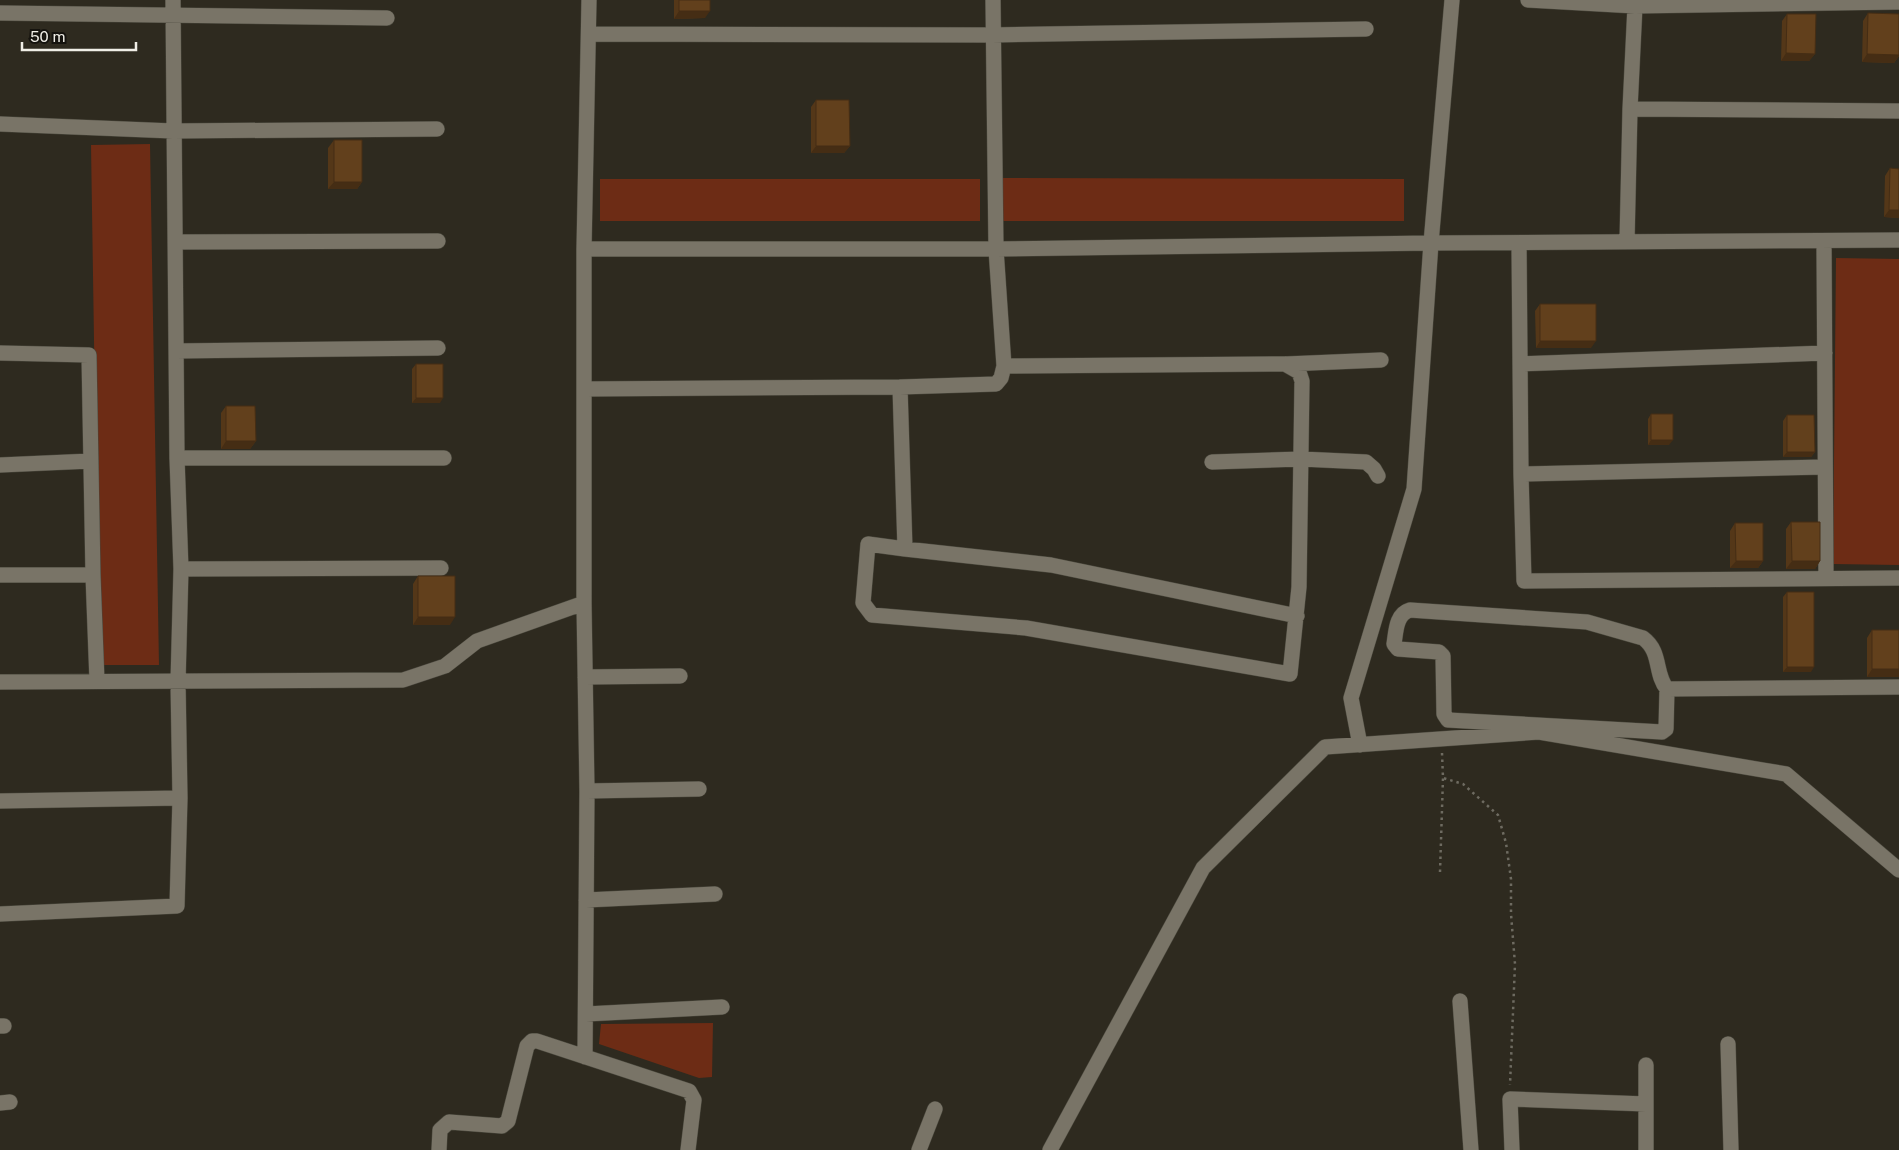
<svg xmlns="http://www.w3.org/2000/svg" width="1899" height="1150" font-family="'Public Sans',sans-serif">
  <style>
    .green { fill: #6d2c15 }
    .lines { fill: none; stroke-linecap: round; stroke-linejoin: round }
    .minor-casing { stroke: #4a483d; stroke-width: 16 }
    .path { stroke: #6e6b61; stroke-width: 2.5; stroke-dasharray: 2.5 4; stroke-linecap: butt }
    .minor { stroke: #797467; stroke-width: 15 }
    .wall { fill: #543718 }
    .shaded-wall { fill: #452d14 }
    .building { fill: #62401c; stroke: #452d14 }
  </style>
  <rect width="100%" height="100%" fill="#2e2a1f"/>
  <path class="green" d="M 150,144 L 159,665 L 99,665 L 91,145 Z
    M 1002,178 L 1404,179 L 1404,221 L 1002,221 Z
    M 600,179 L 980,179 L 980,221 L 600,221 Z
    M 1836,258 L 1899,259 L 1899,565 L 1833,564 Z
    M 713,1023 L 712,1077 L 699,1078 L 599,1044 L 601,1024 Z"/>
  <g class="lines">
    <g class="minor-casing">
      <path id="minor" d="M 1528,0 L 1635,6 L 1899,2
        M 0,13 L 387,18
        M 589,34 L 992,35 L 1366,29
        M 1630,109 L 1899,111
        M 0,124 L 173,131 L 437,129
        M 1824,241 L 1826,578
        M 175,242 L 438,241
        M 1627,242 L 1630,109 L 1635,6
        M 1519,243 L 1521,474 L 1524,581 L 1899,578
        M 584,249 L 996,249 L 1431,243 L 1899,240
        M 176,351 L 438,348
        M 0,353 L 89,355 L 93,575 L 97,681
        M 1286,364 L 1381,360
        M 1520,364 L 1825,353
        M 900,387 L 905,549 L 868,544 L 863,603 L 872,615 L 1026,628 L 1290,674 L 1299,587 L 1302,381 L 1299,372 L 1285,364 L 1004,366
        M 584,389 L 900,387 L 996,384 L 1001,378 L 1004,366 L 996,249 L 993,0
        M 177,458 L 444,458
        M 1212,462 L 1301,459 L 1366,462 L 1374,469 L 1378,476
        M 0,465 L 91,461
        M 1521,474 L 1825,467
        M 905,549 L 1051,565 L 1297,616
        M 181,569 L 441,568
        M 0,575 L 93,575
        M 585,677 L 680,676
        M 0,682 L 403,680 L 445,666 L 477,641 L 584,603
        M 1667,689 L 1666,729 L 1662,732 L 1448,720 L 1444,714 L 1443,656 L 1439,652 L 1398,649 L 1394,644 C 1396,631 1396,614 1410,610 L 1587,622 L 1643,638 C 1662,652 1654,673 1667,689 L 1899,687
        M 1360,745 L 1351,698 L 1414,489 L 1431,243 L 1452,0
        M 587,791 L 699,789
        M 0,801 L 180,798
        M 586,900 L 715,894
        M 0,914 L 177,906 L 180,798 L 178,682 L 181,569 L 177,458 L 173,0
        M 1460,1001 L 1471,1150
        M 586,1014 L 722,1007
        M 0,1026 L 4,1026
        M 1728,1044 L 1731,1150
        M 585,1057 L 587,791 L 584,603 L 584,249 L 589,0
        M 1646,1065 L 1646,1150
        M 0,1103 L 10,1102
        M 439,1150 L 440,1130 L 449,1122 L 502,1126 L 508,1121 L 527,1046 L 532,1041 L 537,1041 L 689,1091 L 694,1100 L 688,1150
        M 919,1150 L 935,1109
        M 1050,1150 L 1203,868 L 1325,747 L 1539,732 L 1786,774 L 1899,870
        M 1512,1150 L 1510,1099 L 1646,1104"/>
    </g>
    <path class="path" d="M 1442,753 L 1443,778 L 1463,784 L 1498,815 L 1506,843 L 1511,879 L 1511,914 L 1515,964 L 1510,1085
      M 1440,872 L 1443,778"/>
    <use href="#minor" class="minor"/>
  </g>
  <path class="wall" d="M 674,0 L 710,0 L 705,18 L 674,19 Z
    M 1868,13 L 1899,14 L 1899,56 L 1894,63 L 1862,62 L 1863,21 Z
    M 1787,14 L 1815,54 L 1809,61 L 1781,61 L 1782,21 Z
    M 816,100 L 850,146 L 844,153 L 811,153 L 811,107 Z
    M 334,140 L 362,182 L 357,189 L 328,189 L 328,148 Z
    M 1890,168 L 1899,218 L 1884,217 L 1885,176 Z
    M 1540,304 L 1591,348 L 1536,348 L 1535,311 Z
    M 416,364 L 440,403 L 412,403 L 412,369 Z
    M 226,406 L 256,441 L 250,449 L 221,449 L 221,413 Z
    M 1651,414 L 1669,445 L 1648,445 L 1648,419 Z
    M 1787,415 L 1815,452 L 1811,457 L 1783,457 L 1783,421 Z
    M 1791,522 L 1820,561 L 1815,569 L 1786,569 L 1786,529 Z
    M 1735,523 L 1763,561 L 1758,568 L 1730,568 L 1730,531 Z
    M 418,576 L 450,625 L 413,625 L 413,584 Z
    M 1787,592 L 1811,672 L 1783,672 L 1783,597 Z
    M 1872,630 L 1899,630 L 1899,677 L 1867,677 L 1867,638 Z"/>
  <path class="shaded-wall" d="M 679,11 L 710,11 L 705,18 L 674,19 Z
    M 1786,53 L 1815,54 L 1809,61 L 1781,61 Z
    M 1867,54 L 1899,55 L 1899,56 L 1894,63 L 1862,62 Z
    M 816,146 L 850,146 L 844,153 L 811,153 Z
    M 334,182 L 362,182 L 357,189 L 328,189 Z
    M 1889,210 L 1899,210 L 1899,218 L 1884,217 Z
    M 1540,341 L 1596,341 L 1591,348 L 1536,348 Z
    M 416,398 L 443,398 L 440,403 L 412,403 Z
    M 1651,440 L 1673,440 L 1669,445 L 1648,445 Z
    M 226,441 L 256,441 L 250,449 L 221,449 Z
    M 1787,452 L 1815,452 L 1811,457 L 1783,457 Z
    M 1736,561 L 1763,561 L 1758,568 L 1730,568 Z
    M 1792,561 L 1820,561 L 1815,569 L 1786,569 Z
    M 418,617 L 455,617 L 450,625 L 413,625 Z
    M 1787,667 L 1814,667 L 1811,672 L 1783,672 Z
    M 1872,669 L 1899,669 L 1899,677 L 1867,677 Z"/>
  <path class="building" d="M 679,0 L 710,0 L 710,11 L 679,11 Z
    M 1868,13 L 1899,14 L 1899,55 L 1867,54 Z
    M 1787,14 L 1816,14 L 1815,54 L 1786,53 Z
    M 816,100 L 849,100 L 850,146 L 816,146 Z
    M 334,140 L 362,140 L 362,182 L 334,182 Z
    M 1890,168 L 1899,169 L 1899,210 L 1889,210 Z
    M 1540,304 L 1596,304 L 1596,341 L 1540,341 Z
    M 416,364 L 443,364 L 443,398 L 416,398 Z
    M 226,406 L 255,406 L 256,441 L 226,441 Z
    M 1651,414 L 1673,414 L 1673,440 L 1651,440 Z
    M 1787,415 L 1814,415 L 1815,452 L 1787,452 Z
    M 1791,522 L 1820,522 L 1820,561 L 1792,561 Z
    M 1735,523 L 1763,523 L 1763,561 L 1736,561 Z
    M 418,576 L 455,576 L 455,617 L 418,617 Z
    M 1787,592 L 1814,592 L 1814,667 L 1787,667 Z
    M 1872,630 L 1899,630 L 1899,669 L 1872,669 Z"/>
  <path d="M22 42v8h114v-8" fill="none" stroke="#f0eee6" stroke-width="2.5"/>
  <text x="30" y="42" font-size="15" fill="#f0eee6" stroke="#15130e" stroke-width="4" paint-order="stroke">50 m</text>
</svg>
